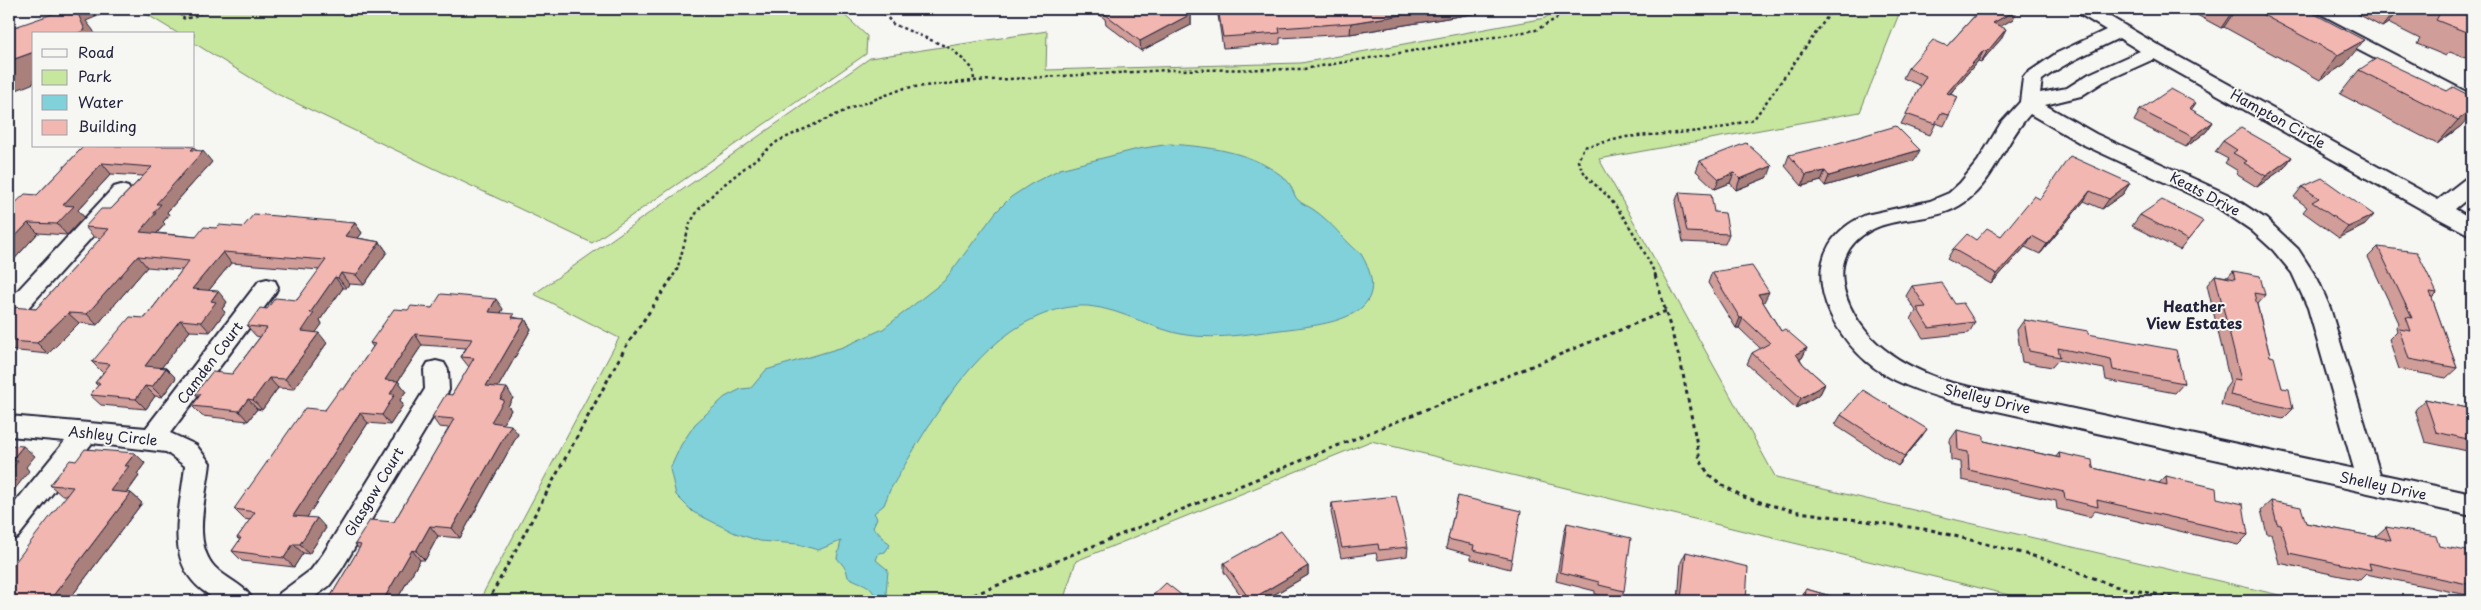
<svg xmlns="http://www.w3.org/2000/svg" width="2481" height="610" font-family="'Playpen Sans',sans-serif">
  <style>
    .green { fill: #c7e69e; stroke: #74846c }
    .water { fill: #80d1da; stroke: #5a8b9a }
    .lines { fill: none; stroke-linecap: round; stroke-linejoin: round }
    .minor-casing { stroke: #22223b; stroke-width: 4 }
    .path-far1 { stroke: #22223b; stroke-width: 2.5; stroke-dasharray: 3 3; stroke-linecap: butt }
    .path { stroke: #22223b; stroke-width: 3; stroke-dasharray: 4 4; stroke-linecap: butt }
    .minor { fill: #f6f6f2; fill-rule: evenodd }
    .wall { fill: #d09d98; stroke: #22223b }
    .shaded-wall { fill: #a9807c; stroke: #22223b }
    .building { fill: #f2b7b1; stroke: #22223b }
    .labels { text-anchor: middle; stroke-width: 4; stroke-linejoin: round; paint-order: stroke }
    .street-label { font-size: 14px; fill: #22223b; stroke: #f6f6f2 }
    .neighbourhood-label { font-size: 15px; font-weight: bold; fill: #22223b; stroke: #f6f6f2 }
  </style>
  <rect width="100%" height="100%" fill="#f6f6f2"/>
  <filter id="ink" filterUnits="userSpaceOnUse"><feTurbulence type="fractalNoise" baseFrequency=".02" numOctaves="2"/><feDisplacementMap in="SourceGraphic" scale="10" xChannelSelector="R" yChannelSelector="G"/><feConvolveMatrix kernelMatrix="1 2 1 2 8 2 1 2 1" color-interpolation-filters="sRGB"/></filter>
  <g filter="url(#ink)">
    <path class="green" d="M 138,9 L 838,9 L 867,36 L 866,54 L 592,243 L 277,94 L 194,43 L 194,34 L 179,34 Z
      M 1556,9 L 1901,9 L 1860,112 L 1599,159 L 1776,478 L 2305,601 L 2034,601 L 1371,441 L 1076,561 L 1063,601 L 479,601 L 619,338 L 534,294 L 870,58 L 1047,31 L 1046,70 L 1301,63 L 1545,18 Z"/>
    <path class="water" d="M 1170,144 C 1210,147 1249,151 1282,176 C 1294,185 1292,194 1298,200 C 1303,205 1309,206 1314,210 C 1332,222 1344,241 1361,254 C 1398,316 1330,324 1288,329 C 1253,333 1221,340 1186,335 C 1153,330 1122,309 1088,306 C 1071,305 1053,310 1037,317 C 970,346 926,430 890,490 L 884,505 L 874,513 L 877,518 L 873,527 L 890,545 L 885,552 L 879,553 L 876,560 L 888,570 L 886,593 L 895,601 L 878,601 C 869,582 865,586 848,577 L 846,569 L 837,558 L 841,541 L 818,550 L 798,544 L 760,541 L 735,533 L 693,512 L 676,495 L 670,469 L 681,445 L 695,424 L 725,397 L 741,389 L 751,388 L 766,370 L 843,347 L 883,329 L 944,281 L 996,212 L 1011,197 L 1031,184 L 1060,169 L 1138,149 Z"/>
    <g class="lines">
      <g class="minor-casing">
        <path id="minor" d="M 2075,9 L 2097,9 L 2161,47 L 2438,200 L 2465,179 L 2472,177 L 2472,195 L 2455,209 L 2472,219 L 2472,236 L 2432,215 L 2154,59 L 2103,82 L 2081,96 L 2045,105 L 2096,134 L 2229,195 L 2266,219 L 2298,249 L 2318,280 L 2330,308 L 2380,474 L 2472,494 L 2472,516 L 1952,401 C 1922,392 1890,382 1866,361 C 1819,320 1795,245 1866,215 L 1930,201 L 1949,193 L 1960,183 L 1978,161 L 2001,123 L 2020,102 L 2023,78 L 2026,74 L 2057,53 L 2106,30 L 2078,13 ZM 2119,38 L 2140,51 L 2089,74 L 2067,88 L 2040,93 L 2042,80 C 2066,62 2093,51 2119,38 ZM 2030,114 L 2082,144 L 2214,205 L 2251,230 L 2273,250 L 2292,273 L 2308,308 L 2354,469 L 1952,383 C 1928,375 1904,365 1884,349 C 1848,321 1818,258 1871,230 C 1900,215 1937,223 1965,202 C 1995,180 2005,141 2030,114 Z
          M 2284,9 L 2307,9 L 2472,95 L 2472,109 L 2287,13 Z
          M 121,185 L 128,187 L 131,192 L 128,197 L 17,320 L 9,323 L 9,300 L 114,187 Z
          M 267,279 L 275,281 L 278,287 L 275,293 L 170,433 L 196,445 L 210,463 C 207,495 189,547 219,571 C 231,581 247,587 253,601 C 243,601 228,604 218,601 C 213,599 207,593 202,590 C 163,559 181,507 185,466 L 166,452 L 92,443 L 18,537 L 9,540 L 9,510 L 65,441 L 9,436 L 9,416 L 146,428 L 259,281 Z
          M 436,361 L 444,363 L 448,370 L 449,390 L 341,570 L 329,586 L 309,601 L 276,601 L 280,593 L 311,570 L 323,554 L 425,389 L 424,370 L 428,363 Z"/>
      </g>
      <path class="path-far1" d="M 186,9 L 180,16 L 185,19 L 198,15 L 204,9
        M 880,9 L 893,24 L 952,49 L 973,69 L 974,81
        M 884,14 L 898,9
        M 673,276 L 677,270 L 690,223 L 699,209 L 716,191 L 778,141 L 849,109 L 905,88 L 974,81 L 1169,70 L 1304,69 L 1536,30 L 1559,17 L 1565,9
        M 1656,276 C 1643,248 1629,223 1610,199 C 1596,183 1587,182 1578,161 L 1584,147 L 1626,137 L 1713,130 L 1754,119 L 1828,16 L 1830,9"/>
      <path class="path" d="M 1655,275 L 1681,364 L 1700,460 L 1709,475 L 1724,486 L 1744,497 L 1770,505 L 1799,512 L 1931,530 L 2045,559 L 2114,586 L 2191,601
        M 488,601 L 625,348 L 674,275
        M 959,601 L 1666,311"/>
      <use href="#minor" class="minor"/>
    </g>
    <path class="wall" d="M 1092,9 L 1183,9 L 1191,14 L 1191,25 L 1141,51 L 1106,24 L 1105,19 Z
      M 1217,9 L 1484,9 L 1484,12 L 1350,34 L 1280,38 L 1280,44 L 1223,48 Z
      M 1975,9 L 2018,9 L 2013,19 L 2000,26 L 2001,39 L 1981,62 L 1978,61 L 1950,94 L 1958,97 L 1944,126 L 1936,123 L 1930,135 L 1901,124 L 1921,86 L 1903,78 L 1908,68 L 1947,46 L 1979,11 Z
      M 2186,9 L 2305,9 L 2345,64 L 2320,80 L 2224,27 L 2221,28 Z
      M 2359,9 L 2472,9 L 2472,50 L 2465,58 L 2450,52 L 2446,56 L 2417,44 L 2420,39 L 2388,23 L 2382,27 L 2356,13 Z
      M 2359,70 L 2447,91 L 2461,126 L 2437,144 L 2340,94 Z
      M 2140,110 L 2191,110 L 2213,122 L 2206,132 L 2186,147 L 2134,121 Z
      M 2223,141 L 2292,157 L 2284,168 L 2257,187 L 2236,174 L 2238,171 L 2225,163 L 2228,159 L 2215,152 Z
      M 84,146 L 197,151 L 212,162 L 167,212 L 169,215 L 163,222 L 165,224 L 157,233 L 196,237 L 216,228 L 355,223 L 362,233 L 358,238 L 380,242 L 387,252 L 364,285 L 349,284 L 346,288 L 343,288 L 320,320 L 322,324 L 316,332 L 327,343 L 294,389 L 278,388 L 262,410 L 257,409 L 248,421 L 202,416 L 192,406 L 199,397 L 195,394 L 232,374 L 260,337 L 256,336 L 247,326 L 267,309 L 297,300 L 320,270 L 231,263 L 209,290 L 227,302 L 222,309 L 225,312 L 210,332 L 190,331 L 161,368 L 166,368 L 176,378 L 162,397 L 155,396 L 146,409 L 101,405 L 90,395 L 98,386 L 95,383 L 103,373 L 92,362 L 145,318 L 182,270 L 147,267 L 97,325 L 79,323 L 48,354 L 9,350 L 9,309 L 36,309 L 101,238 L 94,237 L 85,227 L 111,209 L 143,176 L 111,174 L 78,210 L 84,217 L 67,235 L 38,233 L 9,265 L 37,195 Z
      M 1789,155 L 1915,160 L 1825,186 L 1821,181 L 1802,186 L 1785,166 Z
      M 1700,161 L 1768,177 L 1736,190 L 1730,183 L 1715,189 L 1696,171 Z
      M 2130,183 L 2123,194 L 2102,209 L 2084,201 L 2040,254 L 2025,247 L 1991,284 L 1947,259 L 1953,249 L 1976,240 L 2001,236 L 2040,199 Z
      M 2302,187 L 2365,225 L 2339,238 L 2303,212 L 2307,207 L 2294,197 Z
      M 1679,192 L 1714,212 L 1729,234 L 1725,244 L 1683,242 L 1675,203 Z
      M 2140,215 L 2203,221 L 2180,250 L 2132,226 Z
      M 2378,247 L 2437,293 L 2432,298 L 2457,368 L 2446,378 L 2399,369 L 2389,339 L 2397,331 L 2396,327 L 2399,323 L 2368,257 Z
      M 2233,271 L 2265,295 L 2257,304 L 2270,356 L 2282,388 L 2293,409 L 2283,419 L 2221,405 L 2225,389 L 2230,382 L 2207,285 L 2215,275 L 2228,277 Z
      M 1712,272 L 1764,302 L 1763,302 L 1781,331 L 1807,348 L 1802,358 L 1800,359 L 1803,364 L 1825,384 L 1820,394 L 1796,408 L 1747,364 L 1752,353 L 1761,349 L 1739,328 L 1736,328 L 1708,283 Z
      M 1912,286 L 1955,304 L 1975,322 L 1969,333 L 1923,338 L 1911,319 L 1916,311 L 1906,296 Z
      M 432,308 L 503,309 L 501,313 L 517,318 L 525,319 L 531,329 L 498,387 L 513,398 L 508,406 L 511,410 L 503,424 L 518,434 L 460,538 L 438,536 L 425,560 L 420,560 L 396,601 L 328,601 L 359,549 L 355,544 L 394,522 L 449,428 L 439,427 L 432,417 L 452,395 L 469,367 L 461,357 L 466,348 L 422,345 L 398,381 L 406,391 L 400,400 L 403,405 L 390,425 L 368,423 L 307,517 L 326,528 L 309,554 L 303,553 L 294,567 L 242,561 L 232,551 L 240,540 L 237,538 L 250,520 L 244,519 L 234,509 L 344,389 L 373,347 L 370,343 L 408,310 Z
      M 2024,320 L 2088,334 L 2184,383 L 2175,393 L 2106,380 L 2104,369 L 2058,360 L 2052,367 L 2022,362 L 2017,330 Z
      M 2425,399 L 2472,409 L 2472,452 L 2425,442 L 2415,410 Z
      M 1841,415 L 1920,439 L 1898,466 L 1835,425 Z
      M 1957,430 L 1984,441 L 2056,457 L 2059,453 L 2093,468 L 2159,483 L 2166,476 L 2217,498 L 2248,535 L 2238,545 L 2095,511 L 2090,517 L 2057,509 L 2056,501 L 1962,480 L 1961,462 L 1951,460 L 1950,440 Z
      M 135,453 L 145,463 L 137,474 L 139,476 L 127,493 L 131,493 L 142,503 L 68,601 L 9,601 L 67,495 L 61,495 L 50,485 L 76,461 Z
      M 1458,496 L 1512,559 L 1510,569 L 1471,559 L 1471,555 L 1446,548 Z
      M 2271,501 L 2306,523 L 2375,537 L 2386,527 L 2439,546 L 2472,567 L 2472,591 L 2467,595 L 2366,574 L 2360,580 L 2279,563 L 2271,534 L 2267,534 L 2261,510 Z
      M 1332,503 L 1408,547 L 1407,556 L 1378,560 L 1376,553 L 1341,558 L 1331,512 Z
      M 1567,523 L 1624,591 L 1620,600 L 1595,594 L 1595,591 L 1556,581 L 1564,533 Z
      M 1686,552 L 1746,601 L 1678,601 L 1681,562 Z
      M 1224,563 L 1308,566 L 1308,575 L 1263,601 L 1245,601 L 1224,572 Z
      M 1806,589 L 1845,600 L 1848,596 L 1868,601 L 1800,601 L 1800,598 Z"/>
    <path class="shaded-wall" d="M 76,9 L 102,9 L 105,13 L 86,21 L 93,30 L 95,34 L 76,34 Z
      M 1439,9 L 1484,9 L 1484,12 L 1350,34 L 1351,23 Z
      M 2018,9 L 2013,19 L 1988,34 L 1993,23 Z
      M 2234,9 L 2236,9 L 2224,27 L 2221,28 Z
      M 2396,9 L 2399,9 L 2388,23 L 2382,27 Z
      M 1191,14 L 1191,25 L 1141,51 L 1140,41 Z
      M 2006,29 L 2001,39 L 1981,62 L 1987,52 Z
      M 2364,40 L 2345,64 L 2320,80 L 2338,55 Z
      M 1984,50 L 1978,61 L 1941,104 L 1947,93 Z
      M 34,52 L 34,83 L 9,93 L 9,61 Z
      M 2196,103 L 2189,113 L 2189,108 Z
      M 2472,110 L 2472,114 L 2461,126 L 2437,144 L 2458,120 Z
      M 2213,122 L 2206,132 L 2186,147 L 2193,137 Z
      M 194,147 L 200,155 L 203,151 L 212,162 L 167,212 L 169,215 L 163,222 L 165,224 L 149,242 L 140,232 L 153,213 L 156,204 L 191,150 Z
      M 1920,150 L 1915,160 L 1825,186 L 1829,176 Z
      M 2292,157 L 2284,168 L 2257,187 L 2266,176 Z
      M 102,163 L 111,174 L 78,210 L 84,217 L 67,235 L 57,224 L 63,205 Z
      M 1772,166 L 1768,177 L 1736,190 L 1740,179 Z
      M 1825,171 L 1821,181 L 1802,186 L 1806,175 Z
      M 1734,173 L 1730,183 L 1715,189 L 1719,179 Z
      M 2130,183 L 2123,194 L 2102,209 L 2109,199 Z
      M 2090,191 L 2084,201 L 2040,254 L 2047,244 Z
      M 2374,215 L 2365,225 L 2339,238 L 2348,227 Z
      M 28,223 L 38,233 L 9,265 L 9,243 Z
      M 355,223 L 362,233 L 352,246 L 345,236 Z
      M 2032,236 L 2025,247 L 1991,284 L 1997,274 Z
      M 380,242 L 387,252 L 364,285 L 356,275 Z
      M 223,252 L 231,263 L 201,300 L 192,289 Z
      M 138,256 L 147,267 L 97,325 L 87,314 Z
      M 341,273 L 349,284 L 346,288 L 338,278 Z
      M 335,277 L 343,288 L 320,320 L 322,324 L 310,341 L 302,331 L 310,313 Z
      M 218,291 L 227,302 L 222,309 L 225,312 L 210,332 L 201,322 L 211,301 Z
      M 1769,292 L 1764,302 L 1753,304 L 1758,294 Z
      M 496,299 L 503,309 L 495,322 L 489,312 Z
      M 68,313 L 79,323 L 48,354 L 37,343 Z
      M 1740,318 L 1743,318 L 1739,328 L 1736,328 Z
      M 525,319 L 531,329 L 493,396 L 486,386 Z
      M 180,320 L 190,331 L 155,376 L 145,366 Z
      M 319,333 L 327,343 L 294,389 L 285,379 Z
      M 415,334 L 422,345 L 398,381 L 406,391 L 400,400 L 403,405 L 390,425 L 382,415 L 385,380 Z
      M 1807,348 L 1802,358 L 1791,364 L 1796,354 Z
      M 166,368 L 176,378 L 162,397 L 152,387 Z
      M 269,378 L 278,388 L 262,410 L 253,400 Z
      M 1825,384 L 1820,394 L 1796,408 L 1801,398 Z
      M 145,386 L 155,396 L 146,409 L 136,399 Z
      M 507,388 L 513,398 L 508,406 L 511,410 L 498,432 L 491,422 L 500,399 Z
      M 248,399 L 257,409 L 248,421 L 239,411 Z
      M 360,413 L 368,423 L 302,525 L 293,516 Z
      M 511,425 L 518,434 L 460,538 L 452,528 Z
      M 1927,429 L 1920,439 L 1898,466 L 1905,456 Z
      M 23,446 L 35,456 L 26,467 L 29,471 L 11,494 L 9,492 L 9,472 L 11,461 Z
      M 135,453 L 145,463 L 137,474 L 139,476 L 120,501 L 110,491 L 125,466 Z
      M 131,493 L 142,503 L 68,601 L 49,601 Z
      M 317,518 L 326,528 L 309,554 L 300,544 Z
      M 430,526 L 438,536 L 425,560 L 416,551 Z
      M 293,544 L 303,553 L 294,567 L 284,558 Z
      M 412,550 L 420,560 L 396,601 L 386,601 L 385,597 Z
      M 1308,566 L 1308,575 L 1263,601 L 1250,601 L 1250,600 Z"/>
    <path class="building" d="M 67,9 L 76,9 L 85,30 L 76,34 L 34,34 L 34,52 L 9,61 L 9,29 Z
      M 1105,9 L 1183,9 L 1191,14 L 1140,41 L 1105,14 L 1109,12 Z
      M 1218,9 L 1439,9 L 1351,23 L 1279,28 L 1280,33 L 1223,37 Z
      M 1981,9 L 2018,9 L 1993,23 L 2006,29 L 1987,52 L 1984,50 L 1947,93 L 1958,97 L 1949,115 L 1941,113 L 1935,124 L 1906,114 L 1926,76 L 1908,68 L 1933,40 L 1947,46 Z
      M 2252,9 L 2305,9 L 2364,40 L 2338,55 Z
      M 2427,9 L 2472,9 L 2472,29 L 2469,27 L 2466,32 L 2436,20 L 2439,15 Z
      M 2377,58 L 2447,91 L 2453,87 L 2472,97 L 2472,110 L 2458,120 L 2359,70 Z
      M 2171,89 L 2196,103 L 2189,108 L 2213,122 L 2193,137 L 2140,110 Z
      M 1896,126 L 1920,150 L 1829,176 L 1825,171 L 1806,175 L 1789,155 L 1831,145 Z
      M 2241,128 L 2292,157 L 2266,176 L 2244,163 L 2247,161 L 2233,153 L 2237,150 L 2223,141 Z
      M 1746,143 L 1772,166 L 1740,179 L 1734,173 L 1719,179 L 1700,161 Z
      M 84,146 L 185,146 L 194,147 L 191,150 L 203,151 L 156,204 L 161,204 L 153,213 L 156,213 L 140,232 L 196,237 L 204,227 L 216,228 L 219,225 L 243,227 L 254,214 L 355,223 L 345,236 L 380,242 L 356,275 L 341,273 L 338,278 L 335,277 L 310,313 L 314,313 L 302,331 L 319,333 L 285,379 L 269,378 L 253,400 L 248,399 L 239,411 L 192,406 L 201,394 L 195,394 L 212,372 L 232,374 L 267,328 L 247,326 L 260,308 L 267,309 L 275,298 L 297,300 L 326,260 L 223,252 L 192,289 L 218,291 L 211,301 L 216,302 L 201,322 L 180,320 L 145,366 L 166,368 L 152,387 L 145,386 L 136,399 L 90,395 L 100,383 L 95,383 L 110,364 L 92,362 L 130,317 L 145,318 L 189,261 L 138,256 L 87,314 L 68,313 L 37,343 L 9,341 L 9,309 L 11,307 L 36,309 L 109,229 L 85,227 L 101,209 L 111,209 L 152,167 L 102,163 L 63,205 L 74,206 L 57,224 L 28,223 L 9,243 L 9,209 L 25,194 L 37,195 Z
      M 2070,156 L 2130,183 L 2109,199 L 2090,191 L 2047,244 L 2032,236 L 1997,274 L 1953,249 L 1967,234 L 1976,240 L 1987,228 L 2001,236 L 2034,196 L 2040,199 Z
      M 2322,178 L 2374,215 L 2348,227 L 2312,202 L 2319,198 L 2302,187 Z
      M 1679,192 L 1711,194 L 1714,212 L 1725,213 L 1729,234 L 1687,232 Z
      M 2162,200 L 2203,221 L 2188,240 L 2140,215 Z
      M 2378,247 L 2417,252 L 2437,293 L 2430,292 L 2457,368 L 2409,359 L 2399,329 L 2411,331 L 2406,317 L 2412,318 Z
      M 1752,266 L 1769,292 L 1758,294 L 1781,331 L 1785,329 L 1807,348 L 1796,354 L 1803,364 L 1825,384 L 1801,398 L 1752,353 L 1770,343 L 1743,318 L 1740,318 L 1712,272 Z
      M 2233,271 L 2260,276 L 2265,295 L 2254,293 L 2270,356 L 2274,357 L 2282,388 L 2289,389 L 2293,409 L 2230,395 L 2234,379 L 2241,380 L 2215,275 L 2235,279 Z
      M 1941,282 L 1955,304 L 1963,303 L 1975,322 L 1929,328 L 1917,308 L 1926,307 L 1912,286 Z
      M 441,294 L 496,299 L 489,312 L 514,314 L 512,318 L 525,319 L 486,386 L 507,388 L 500,399 L 504,400 L 491,422 L 511,425 L 452,528 L 430,526 L 416,551 L 412,550 L 385,597 L 388,597 L 386,601 L 328,601 L 361,545 L 355,544 L 370,520 L 394,522 L 454,419 L 432,417 L 446,394 L 452,395 L 474,358 L 461,357 L 472,339 L 415,334 L 385,380 L 398,381 L 390,394 L 395,394 L 382,415 L 360,413 L 293,516 L 317,518 L 300,544 L 293,544 L 284,558 L 232,551 L 241,538 L 237,538 L 255,512 L 234,509 L 305,408 L 325,410 L 340,389 L 344,389 L 375,344 L 370,343 L 394,309 L 408,310 L 411,306 L 432,308 Z
      M 2024,320 L 2088,331 L 2088,334 L 2176,350 L 2184,383 L 2113,370 L 2111,359 L 2058,348 L 2060,357 L 2029,351 Z
      M 1863,390 L 1927,429 L 1905,456 L 1841,415 Z
      M 2425,399 L 2472,409 L 2472,440 L 2436,432 Z
      M 1957,430 L 1984,436 L 1984,441 L 2060,458 L 2059,453 L 2092,460 L 2093,468 L 2167,485 L 2166,476 L 2216,488 L 2217,498 L 2243,504 L 2248,535 L 2097,500 L 2098,507 L 2065,499 L 2064,492 L 1969,470 L 1968,452 L 1958,450 Z
      M 9,445 L 23,446 L 11,461 L 18,461 L 9,472 Z
      M 85,449 L 135,453 L 125,466 L 129,466 L 110,491 L 131,493 L 49,601 L 9,601 L 9,570 L 73,487 L 50,485 L 70,460 L 76,461 Z
      M 1396,496 L 1408,547 L 1379,550 L 1378,544 L 1342,548 L 1332,503 Z
      M 1458,496 L 1521,511 L 1512,559 L 1473,550 L 1474,545 L 1448,539 Z
      M 2271,501 L 2301,507 L 2306,523 L 2391,540 L 2386,527 L 2436,536 L 2439,546 L 2467,551 L 2472,567 L 2472,585 L 2369,563 L 2371,570 L 2289,553 L 2281,525 L 2277,524 Z
      M 1567,523 L 1631,538 L 1624,591 L 1599,585 L 1599,582 L 1560,572 Z
      M 1281,531 L 1308,566 L 1250,600 L 1224,563 Z
      M 1686,552 L 1748,567 L 1746,601 L 1689,601 L 1681,599 Z
      M 1166,583 L 1189,601 L 1147,601 Z
      M 1806,589 L 1848,601 L 1848,596 L 1868,601 L 1805,601 Z"/>
  </g>
  <g class="labels">
    <g class="street-label">
      <text transform="translate(2278 119) rotate(29)" y="5">Hampton Circle</text>
      <text transform="translate(2205 194) rotate(28)" y="5">Keats Drive</text>
      <text transform="translate(210 363) rotate(-53)" y="5">Camden Court</text>
      <text transform="translate(1987 399) rotate(13)" y="5">Shelley Drive</text>
      <text transform="translate(113 436) rotate(6)" y="5">Ashley Circle</text>
      <text transform="translate(2383 486) rotate(12)" y="5">Shelley Drive</text>
      <text transform="translate(374 492) rotate(-59)" y="5">Glasgow Court</text>
    </g>
    <g class="neighbourhood-label">
      <text x="2194" y="312">Heather<tspan x="2194" dy="17">View Estates</tspan></text>
    </g>
  </g>
  <rect width="2481" height="610" fill="none" stroke="#f6f6f2" stroke-width="30"/>
  <rect x="15" y="15" width="2451" height="580" fill="none" stroke="#22223b" stroke-width="2" filter="url(#ink)"/>
  <rect x="32" y="32" width="162" height="115" fill="#f6f6f2" stroke="#a1a1a9"/>
  <rect x="42" y="49" width="25" height="8" fill="#f6f6f2" stroke="#a1a1a9"/>
  <text x="78" y="58" font-size="15" fill="#22223b">Road</text>
  <rect x="42" y="70" width="25" height="15" fill="#c7e69e" stroke="#a1a1a9"/>
  <text x="78" y="82" font-size="15" fill="#22223b">Park</text>
  <rect x="42" y="95" width="25" height="15" fill="#80d1da" stroke="#a1a1a9"/>
  <text x="78" y="108" font-size="15" fill="#22223b">Water</text>
  <rect x="42" y="120" width="25" height="15" fill="#f2b7b1" stroke="#a1a1a9"/>
  <text x="78" y="132" font-size="15" fill="#22223b">Building</text>
</svg>
